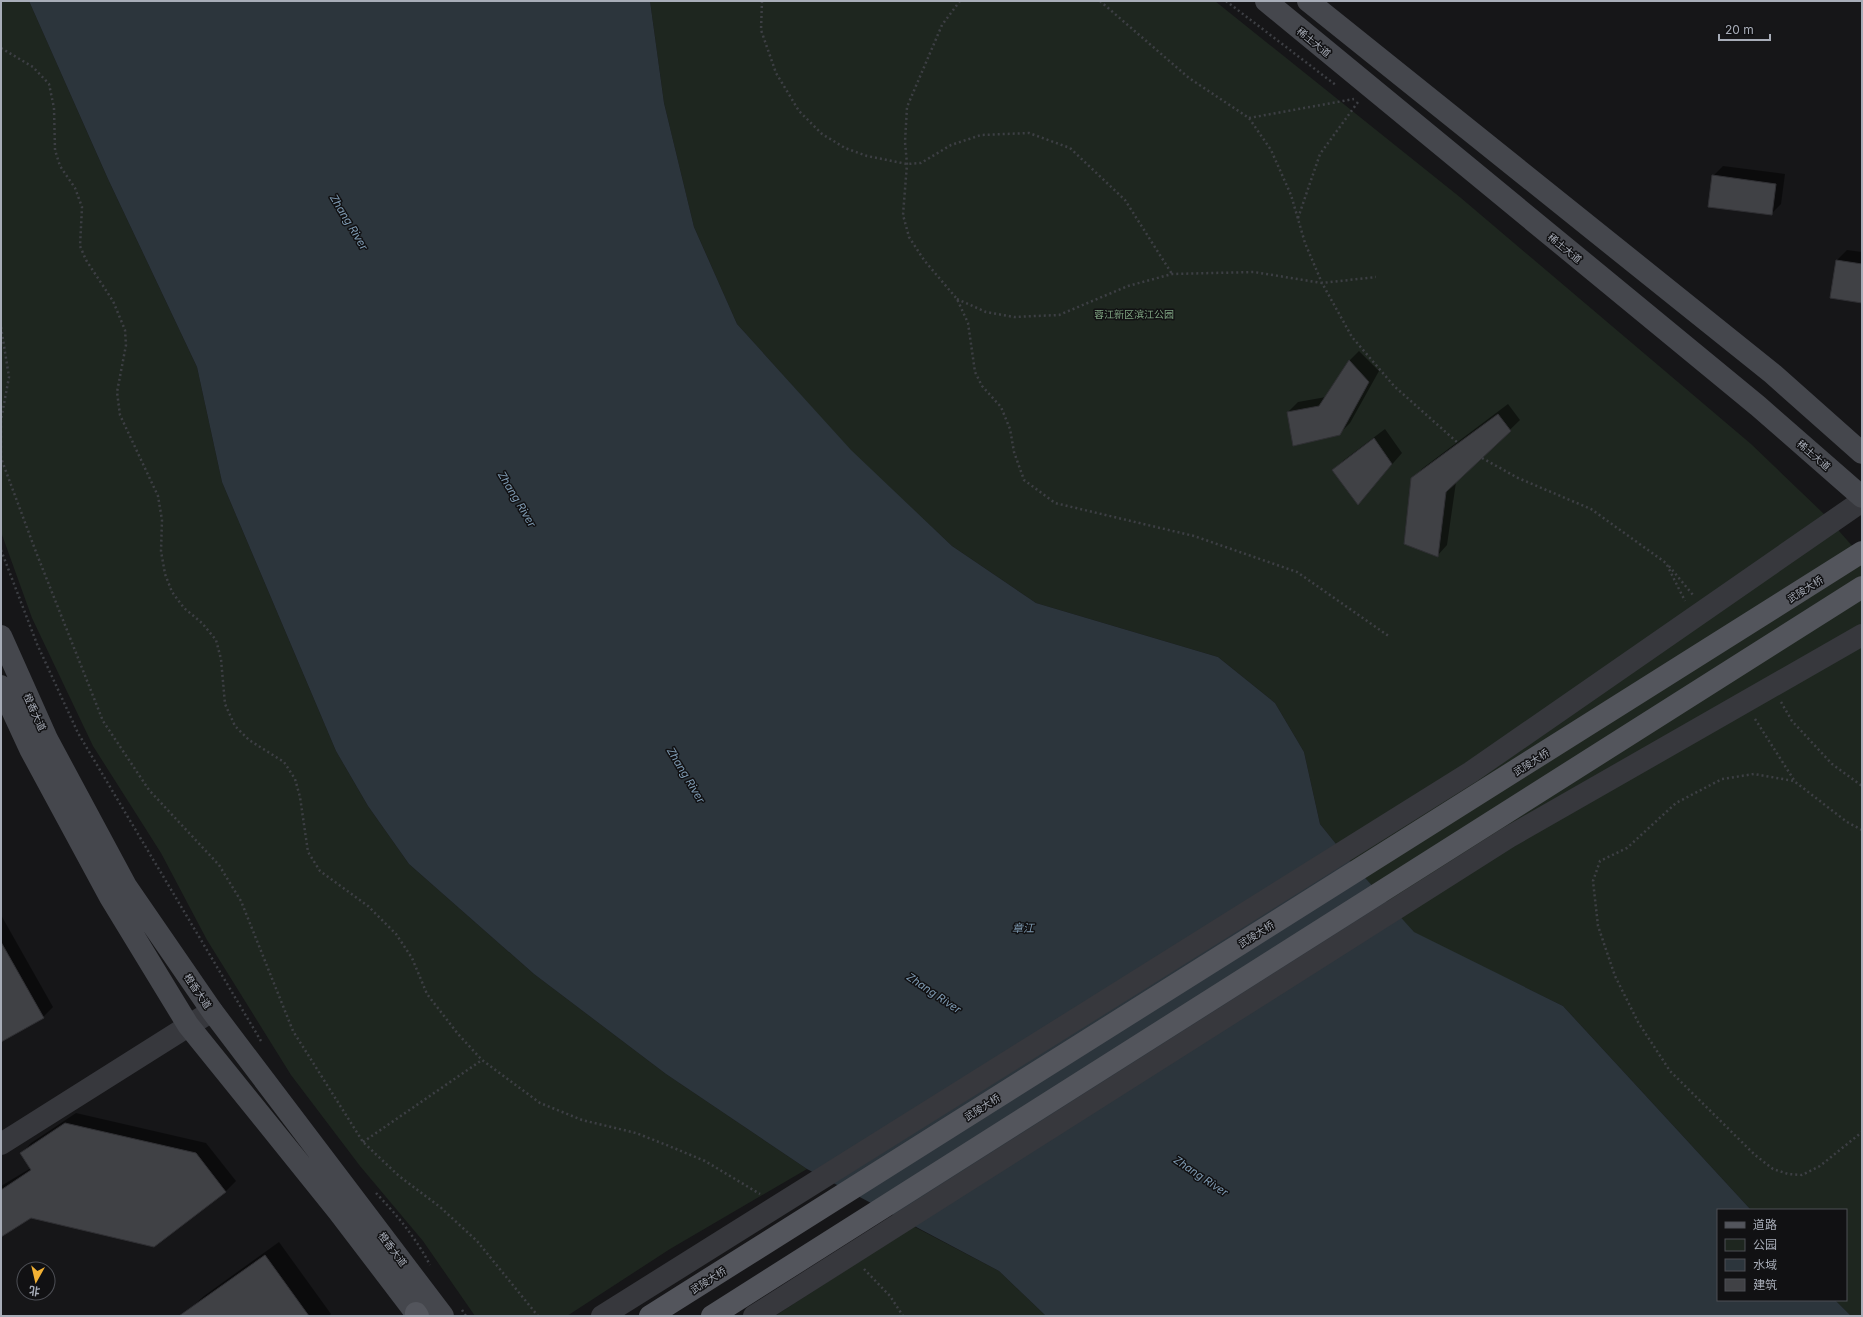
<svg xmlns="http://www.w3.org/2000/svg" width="1863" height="1317" font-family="Inter,'Noto Sans SC',sans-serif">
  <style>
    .green { fill: #1e261f }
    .water { fill: #2c353c }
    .shadow { fill: #0007 }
    .building { fill: #404145; stroke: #303034 }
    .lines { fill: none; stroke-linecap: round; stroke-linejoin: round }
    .path { stroke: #3d3f44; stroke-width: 2.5; stroke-dasharray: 2 3; stroke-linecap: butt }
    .tertiary { stroke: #37383d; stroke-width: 22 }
    .secondary { stroke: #45474d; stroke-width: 22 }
    .primary { stroke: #53555c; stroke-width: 22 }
    .labels { text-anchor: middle; stroke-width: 3; stroke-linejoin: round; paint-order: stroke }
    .street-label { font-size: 10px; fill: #a8adb8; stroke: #111113 }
    .park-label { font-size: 10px; fill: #7fa381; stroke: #111113 }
    .water-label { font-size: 11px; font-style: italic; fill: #7f9bb3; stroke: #111113 }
  </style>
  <rect width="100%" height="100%" fill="#161618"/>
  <path class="green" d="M 1,1 L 29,1 L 108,179 L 197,367 L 222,482 L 336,751 L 368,806 L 409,864 L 534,974 L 666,1074 L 807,1169 L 670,1249 L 567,1316 L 475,1316 L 423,1241 L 360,1166 L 291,1075 L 207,940 L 161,853 L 93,746 L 32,618 L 1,532 Z
    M 650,1 L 1215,1 L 1461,198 L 1751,444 L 1824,514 L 1862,557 L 1862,1316 L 1851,1316 L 1835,1300 L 1846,1300 L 1846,1210 L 1751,1210 L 1563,1006 L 1414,933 L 1349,860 L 1320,824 L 1304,752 L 1275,703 L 1218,657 L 1036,603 L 952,546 L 851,451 L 737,324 L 694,227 L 664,103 Z
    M 913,1226 L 999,1271 L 1046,1316 L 775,1316 Z"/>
  <path class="water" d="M 29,1 L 650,1 L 664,103 L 694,227 L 737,324 L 851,450 L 952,546 L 1036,603 L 1218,657 L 1275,703 L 1304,752 L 1320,824 L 1349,860 L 1414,932 L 1563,1006 L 1751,1210 L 1718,1210 L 1718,1300 L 1835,1300 L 1851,1316 L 1046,1316 L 999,1271 L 807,1169 L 666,1074 L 534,974 L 409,864 L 368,806 L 336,751 L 222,482 L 197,367 L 108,179 Z"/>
  <path class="shadow" d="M 1723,166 L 1785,174 L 1781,204 L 1771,214 L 1713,176 Z
    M 1847,250 L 1862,252 L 1862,302 L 1831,297 L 1837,260 Z
    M 1359,351 L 1379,371 L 1350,423 L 1339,434 L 1288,412 L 1298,402 L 1326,397 L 1349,361 Z
    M 1508,404 L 1520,420 L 1456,482 L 1447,545 L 1437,556 L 1412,479 L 1423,468 Z
    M 1385,429 L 1402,453 L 1358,503 L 1334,470 L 1344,460 Z
    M 1,915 L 53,1007 L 43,1017 L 1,1041 Z
    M 76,1113 L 206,1143 L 236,1181 L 226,1191 L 154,1246 L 31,1217 L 1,1236 L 1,1186 L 31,1168 L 21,1154 L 31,1143 Z
    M 279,1242 L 331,1314 L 329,1316 L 195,1316 L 190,1309 L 204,1296 Z"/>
  <path class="building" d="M 1712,175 L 1776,184 L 1772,215 L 1708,207 Z
    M 1836,260 L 1862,264 L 1862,303 L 1830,298 Z
    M 1349,360 L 1369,382 L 1340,435 L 1293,446 L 1287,412 L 1319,406 Z
    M 1498,414 L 1511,431 L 1446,492 L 1438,557 L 1404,544 L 1411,478 Z
    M 1374,438 L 1392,464 L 1358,505 L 1332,470 Z
    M 1,942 L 44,1018 L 1,1042 Z
    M 65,1123 L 196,1153 L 226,1192 L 154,1247 L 31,1218 L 1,1237 L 1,1190 L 31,1170 L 20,1153 Z
    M 265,1255 L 309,1316 L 179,1316 Z"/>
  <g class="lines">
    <path class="path" d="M 762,1 L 761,30 L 776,73 L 799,111 L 822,134 L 845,148 L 867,156 L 907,164 L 921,163 L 951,145 L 981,135 L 1029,133 L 1070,148 L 1125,200 L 1172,274
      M 960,1 L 942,25 L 907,107 L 905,142 L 907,164 L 903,215 L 909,237 L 924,260 L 957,299 L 968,323 L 975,372 L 982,386 L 1001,407 L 1010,429 L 1014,452 L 1024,480 L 1055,503 L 1194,536 L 1297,572 L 1390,637
      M 1100,1 L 1189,78 L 1249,118 L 1271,150 L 1291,195 L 1305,243 L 1322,283 L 1376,277
      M 1226,1 L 1337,86
      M 1,48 L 33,67 L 49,84 L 54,108 L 55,150 L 60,166 L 75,188 L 82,207 L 80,246 L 86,260 L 113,301 L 125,330 L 126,345 L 117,392 L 120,415 L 158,496 L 162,520 L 161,551 L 165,574 L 172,592 L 184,608 L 202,623 L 216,640 L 221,659 L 225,704 L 235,726 L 249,740 L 284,762 L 295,779 L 300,797 L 308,852 L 320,871 L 368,906 L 396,934 L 412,958 L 427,994 L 458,1034 L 482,1060 L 540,1103 L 582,1120 L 636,1133 L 669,1146 L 705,1161 L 760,1194
      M 1249,118 L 1354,99
      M 1298,218 L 1320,154 L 1358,102
      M 957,299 L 986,312 L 1014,317 L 1059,315 L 1128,286 L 1172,274 L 1254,272 L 1322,283 L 1352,337 L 1394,386 L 1458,443
      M 1,327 L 9,377 L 1,420 L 1,458 L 36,552 L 103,721 L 149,790 L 219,865 L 241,901 L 293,1031 L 363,1142 L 399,1176 L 440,1207 L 477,1241 L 538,1316
      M 1482,458 L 1518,478 L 1591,509 L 1666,563 L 1685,601
      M 1,550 L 37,644 L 78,733 L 261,1041
      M 1669,566 L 1693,595
      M 1781,702 L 1792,721 L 1832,764 L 1862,786
      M 1755,719 L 1794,780
      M 1862,830 L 1847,822 L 1794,781 L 1754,774 L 1722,779 L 1676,803 L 1627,848 L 1600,861 L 1593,881 L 1598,926 L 1615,976 L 1638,1022 L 1670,1071 L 1755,1155 L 1773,1169 L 1788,1174 L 1802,1175 L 1820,1166 L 1862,1132
      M 363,1142 L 482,1060
      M 376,1193 C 397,1215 416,1238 430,1265
      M 864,1269 L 890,1296 L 903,1316
      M 462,1310 L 466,1316"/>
    <path class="tertiary" d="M 1,1144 L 212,1011
      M 602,1316 L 1471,772 L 1862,501
      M 754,1316 L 1509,837 L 1862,635"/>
    <path class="secondary" d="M 1266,1 L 1758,406 L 1862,497
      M 1308,1 L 1773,374 L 1862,453
      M 1,636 L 47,739 L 126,886 L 212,1011 L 443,1316
      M 1,686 L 30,749 L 110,897 L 188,1025 L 338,1211 L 418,1316"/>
    <path class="primary" d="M 416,1313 L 418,1316
      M 650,1316 L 1862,552
      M 712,1316 L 1862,587"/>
  </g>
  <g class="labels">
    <g class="street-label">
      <text transform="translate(1314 42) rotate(39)" y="4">稀土大道</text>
      <text transform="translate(1565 248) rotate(39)" y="4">稀土大道</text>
      <text transform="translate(1814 455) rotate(41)" y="4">稀土大道</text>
      <text transform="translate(1805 589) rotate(-32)" y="4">武陵大桥</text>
      <text transform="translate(35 712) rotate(66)" y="4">橙香大道</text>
      <text transform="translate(1531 762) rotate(-32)" y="4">武陵大桥</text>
      <text transform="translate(1256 934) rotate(-32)" y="4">武陵大桥</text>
      <text transform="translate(198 991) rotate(56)" y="4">橙香大道</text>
      <text transform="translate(982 1107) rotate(-32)" y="4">武陵大桥</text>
      <text transform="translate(393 1249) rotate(53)" y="4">橙香大道</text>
      <text transform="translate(708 1280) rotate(-32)" y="4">武陵大桥</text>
    </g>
    <g class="park-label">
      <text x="1134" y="318">蓉江新区滨江公园</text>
    </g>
    <g class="water-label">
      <text transform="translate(349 222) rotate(59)" y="4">Zhang River</text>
      <text transform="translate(517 499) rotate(59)" y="4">Zhang River</text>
      <text transform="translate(686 775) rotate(59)" y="4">Zhang River</text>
      <text x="1023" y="932">章江</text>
      <text transform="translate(934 993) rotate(34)" y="4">Zhang River</text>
      <text transform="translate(1201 1176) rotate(34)" y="4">Zhang River</text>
    </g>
  </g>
  <rect width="1863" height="1317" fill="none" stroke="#a8adb8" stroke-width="4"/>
  <rect x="1717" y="1209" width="130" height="92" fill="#111113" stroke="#4d4f55"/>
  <rect x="1725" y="1222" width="20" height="6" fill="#53555c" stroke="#4d4f55"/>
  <text x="1753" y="1229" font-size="12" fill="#a8adb8">道路</text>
  <rect x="1725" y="1239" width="20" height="12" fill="#1e261f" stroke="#4d4f55"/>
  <text x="1753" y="1249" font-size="12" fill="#a8adb8">公园</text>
  <rect x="1725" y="1259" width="20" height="12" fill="#2c353c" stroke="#4d4f55"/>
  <text x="1753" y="1269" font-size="12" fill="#a8adb8">水域</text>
  <rect x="1725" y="1279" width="20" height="12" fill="#404145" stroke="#4d4f55"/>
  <text x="1753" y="1289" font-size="12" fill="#a8adb8">建筑</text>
  <g transform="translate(36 1281) rotate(188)"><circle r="19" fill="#111113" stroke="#4d4f55"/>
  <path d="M0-3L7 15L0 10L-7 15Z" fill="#f2b134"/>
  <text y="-6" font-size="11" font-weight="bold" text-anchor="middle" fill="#a8adb8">北</text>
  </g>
  <path d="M1719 34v6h51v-6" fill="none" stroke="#a8adb8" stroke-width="2"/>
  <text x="1725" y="34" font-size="12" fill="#a8adb8" stroke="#111113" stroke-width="3" paint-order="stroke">20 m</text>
</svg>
